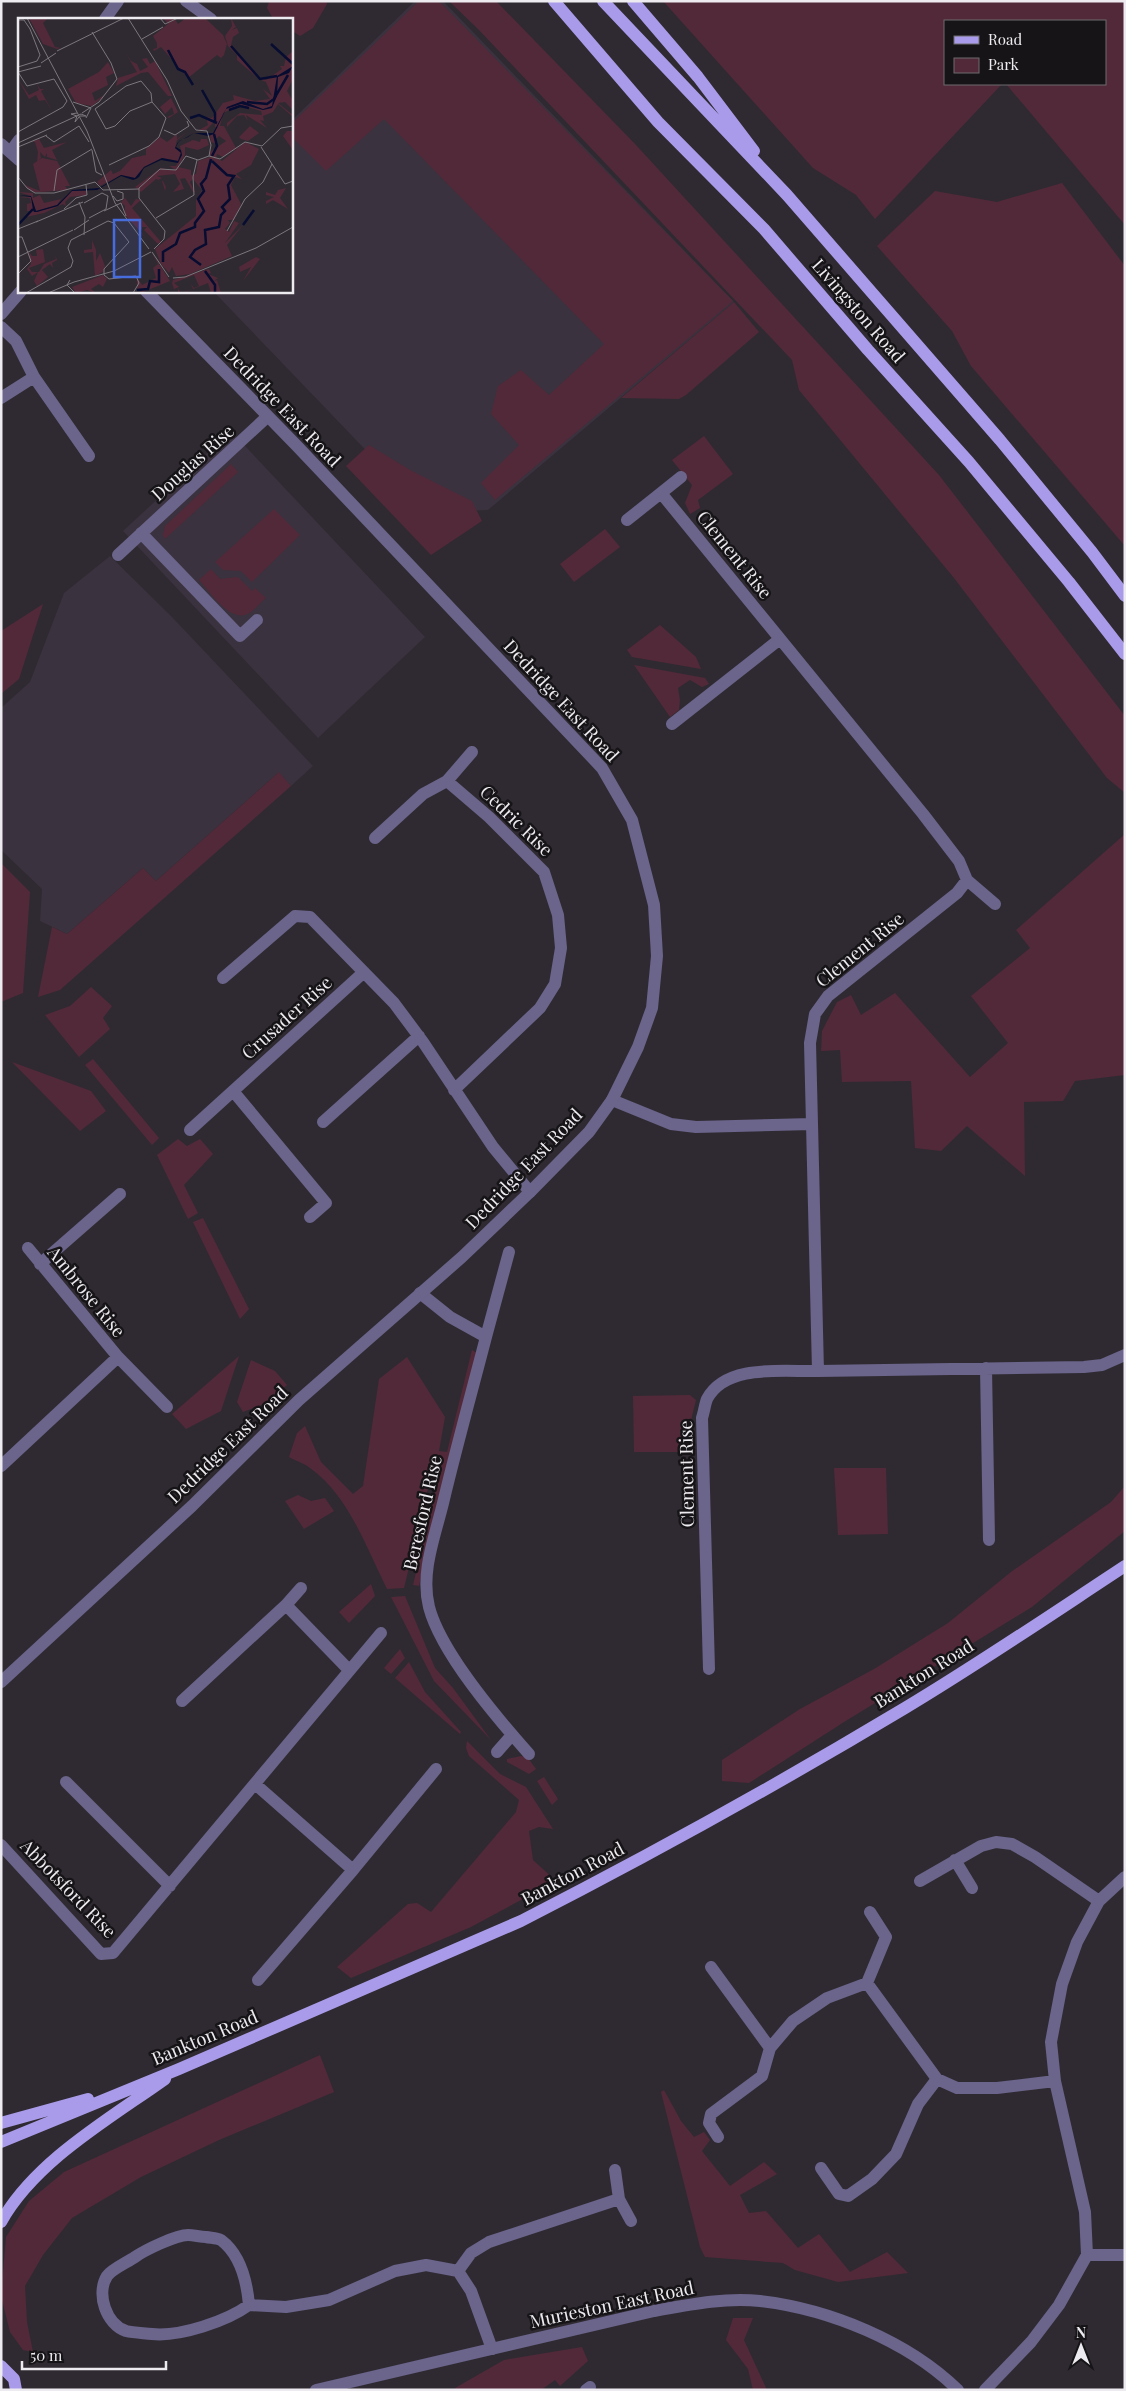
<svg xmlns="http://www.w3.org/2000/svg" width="1126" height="2391" font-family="'Playfair Display',serif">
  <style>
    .built { fill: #3a323e }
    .green { fill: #522938 }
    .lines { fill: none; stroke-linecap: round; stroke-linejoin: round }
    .minor { stroke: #6b648b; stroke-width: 12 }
    .tertiary { stroke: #6b648b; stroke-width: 12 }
    .primary { stroke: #aa9bea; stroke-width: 12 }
    .labels { text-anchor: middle; stroke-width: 5; stroke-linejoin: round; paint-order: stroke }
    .street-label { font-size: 18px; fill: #eeebf0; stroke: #161417 }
    .inset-river { fill: none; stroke: #070c31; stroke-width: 2.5 }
    .inset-road { fill: none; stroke: #7b777d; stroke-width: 1 }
    .view { fill: #476ddd; fill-opacity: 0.15; stroke: #476ddd; stroke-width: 2.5 }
    .inset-edge { fill: none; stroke: #eeebf0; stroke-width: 2.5 }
  </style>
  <rect width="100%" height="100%" fill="#2f2a31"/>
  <path class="built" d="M 415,1 L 443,1 L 734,302 L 488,510 L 463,511 L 405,491 L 213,291 L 291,291 L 291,121 Z
    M 231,431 L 425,637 L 318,738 L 123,531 Z
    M 110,556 L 172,617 L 313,766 L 291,786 L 278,773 L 156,881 L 143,868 L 67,934 L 40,921 L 42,889 L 1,850 L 1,708 L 30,682 L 64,593 Z"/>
  <path class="green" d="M 269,1 L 326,1 L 327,4 L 313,28 L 300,36 L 291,30 L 291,19 L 272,17 L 267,8 Z
    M 419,1 L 439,1 L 733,301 L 495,500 L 481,483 L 519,445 L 491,414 L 498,386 L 521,370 L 549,395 L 604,344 L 384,119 L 326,171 L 291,136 L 291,124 Z
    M 449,1 L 496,1 L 636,145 L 939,475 L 1125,716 L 1125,793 L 1107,778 L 954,578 L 799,390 L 792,360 L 479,30 Z
    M 663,1 L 1125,1 L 1125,225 L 1006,84 L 1105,84 L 1105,21 L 945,21 L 945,84 L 1002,84 L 875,219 L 856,195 L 813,168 Z
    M 1062,183 L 1125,266 L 1125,546 L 971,366 L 952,331 L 877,246 L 935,191 L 997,202 Z
    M 734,302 L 759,332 L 686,395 L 679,399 L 621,398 Z
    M 704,436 L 733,474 L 698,500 L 700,508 L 690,514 L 685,503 L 692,485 L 672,460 Z
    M 369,445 L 410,470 L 472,501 L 482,521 L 431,555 L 346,466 Z
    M 231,464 L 238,472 L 165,539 L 163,535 L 165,526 Z
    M 274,509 L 300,535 L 252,582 L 241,571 L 223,570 L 215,562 Z
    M 605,529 L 620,547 L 574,582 L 560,564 Z
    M 211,569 L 220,579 L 238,577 L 252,591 L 255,588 L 266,598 C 261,602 256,608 251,612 C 232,626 211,593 199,580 Z
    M 43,604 L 19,679 L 1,694 L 1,631 Z
    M 660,625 L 696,657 L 701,669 L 632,657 L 627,650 Z
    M 634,665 L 705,678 L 709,684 L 702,687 L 690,680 L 678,688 L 680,700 L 679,710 L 670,717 Z
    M 279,772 L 291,786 L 60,990 L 38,997 L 52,927 L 67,934 L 143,868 L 156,881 Z
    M 1125,834 L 1125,1075 L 1075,1081 L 1063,1101 L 1024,1102 L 1025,1176 L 967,1126 L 941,1151 L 915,1148 L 911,1081 L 842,1082 L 840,1050 L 821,1051 L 822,1031 L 837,1002 L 851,995 L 861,1015 L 895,993 L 970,1077 L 1008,1043 L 971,996 L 1030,948 L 1016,930 Z
    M 1,863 L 30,892 L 23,993 L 1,1002 Z
    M 91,987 L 112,1006 L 103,1018 L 110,1029 L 79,1057 L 45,1015 L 70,1006 Z
    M 93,1059 L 159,1138 L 152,1145 L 85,1065 Z
    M 12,1062 L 91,1091 L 106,1111 L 80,1131 Z
    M 178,1139 L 187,1146 L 200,1139 L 213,1154 L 184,1185 L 198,1213 L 188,1219 L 157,1155 Z
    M 203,1218 L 249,1309 L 240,1319 L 193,1222 Z
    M 472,1350 L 477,1353 L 419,1586 L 413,1585 L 438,1481 L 430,1480 L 404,1588 L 387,1589 C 366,1547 349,1496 310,1468 C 304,1463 296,1461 289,1457 L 297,1433 L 305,1426 L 321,1462 L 353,1494 L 363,1486 L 379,1379 L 407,1357 L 445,1417 L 439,1451 L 447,1452 Z
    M 239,1356 L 221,1411 L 186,1429 L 172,1414 Z
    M 251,1360 L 275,1371 L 287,1385 L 266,1403 L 243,1412 L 237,1402 Z
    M 690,1395 L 696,1400 L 691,1420 L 693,1452 L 634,1452 L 633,1396 Z
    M 834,1468 L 886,1468 L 888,1534 L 838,1535 Z
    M 1125,1486 L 1125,1531 L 1032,1607 L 844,1722 L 749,1783 L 722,1781 L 722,1760 L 800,1709 L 874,1669 L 948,1623 L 1011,1572 L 1111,1502 Z
    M 298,1495 L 311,1501 L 325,1498 L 334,1511 L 304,1529 L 285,1501 Z
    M 371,1584 L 375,1596 L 349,1623 L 339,1612 Z
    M 405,1596 L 435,1668 L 453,1688 L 491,1740 L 434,1681 L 391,1597 Z
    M 400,1649 L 405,1658 L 391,1674 L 384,1668 Z
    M 409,1662 L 425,1692 L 461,1732 L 460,1734 L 395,1678 Z
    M 467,1741 L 500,1774 L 526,1787 L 553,1829 L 539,1827 L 529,1831 L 533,1860 L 556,1881 L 471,1927 L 351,1978 L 337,1967 L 408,1904 L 417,1903 L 431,1912 L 516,1812 L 519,1800 L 469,1756 L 466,1748 Z
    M 521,1756 L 528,1758 L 536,1769 L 529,1774 L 507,1762 L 507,1759 Z
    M 544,1777 L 558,1799 L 552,1805 L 537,1781 Z
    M 320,2055 L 334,2092 L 219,2140 L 141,2177 L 72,2218 L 43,2255 L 25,2286 L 27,2322 L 33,2352 L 23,2350 L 10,2332 L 1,2296 L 6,2237 L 29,2201 L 64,2172 Z
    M 664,2090 L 681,2121 L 694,2137 L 704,2132 L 710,2140 L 702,2151 L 730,2186 L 764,2162 L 777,2174 L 740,2195 L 749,2213 L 766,2211 L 798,2248 L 819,2234 L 850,2272 L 887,2252 L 908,2273 L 838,2282 L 795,2270 L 783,2263 L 705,2257 L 700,2247 L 661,2092 Z
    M 733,2318 L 753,2318 L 744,2340 L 767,2390 L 753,2390 L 748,2369 L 726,2340 Z
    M 582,2347 L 588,2361 L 560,2386 L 555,2380 L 541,2390 L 457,2390 L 455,2388 L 504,2360 Z"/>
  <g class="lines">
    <path class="minor" d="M 186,1 L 211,19
      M 105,19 L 118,1
      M 11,151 L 19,140
      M 1,314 L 21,291
      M 1,327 L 16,341 L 34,377 L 89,456
      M 1,398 L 34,377
      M 661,493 L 681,477
      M 141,533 L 240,636 L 257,620
      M 118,555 L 267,417
      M 672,724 L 780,639
      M 447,781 L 472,752
      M 375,838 L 423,794 L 447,781 L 489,817 L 544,872 L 558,915 L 561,948 L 555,984 L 540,1008 L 454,1090
      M 967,880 L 995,904
      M 223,978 L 295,916 L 310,917 L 394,1003 L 423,1042 L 493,1147 L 530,1192
      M 233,1091 L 326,1203 L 310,1217
      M 612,1100 L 671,1124 L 696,1127 L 812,1124 L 810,1043 L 815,1014 L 828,996 L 957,893 L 967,880 L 959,861 L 923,814 L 661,493 L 627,520
      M 323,1122 L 419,1036
      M 812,1124 L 818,1371 L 1084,1367 L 1102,1365 L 1125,1355
      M 190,1130 L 364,972
      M 40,1264 L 120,1194
      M 420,1293 L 450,1317 L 486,1337 L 509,1252
      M 486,1337 C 472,1391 457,1445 444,1499 C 436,1534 420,1571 429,1607 C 441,1653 497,1718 529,1754
      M 118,1357 L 167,1407
      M 986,1368 L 989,1540
      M 1,1466 L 118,1357 L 28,1248
      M 286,1605 L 301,1588
      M 709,1669 L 702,1418 C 704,1412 705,1404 707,1399 C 726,1363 784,1372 818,1371
      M 182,1701 L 286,1605 L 349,1670
      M 497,1752 L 512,1735
      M 66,1782 L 170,1886
      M 255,1784 L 353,1870 L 436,1769
      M 1,1845 L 101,1954 L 113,1953 L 381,1633
      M 955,1860 L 972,1888
      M 920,1881 L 981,1846 L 996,1842 L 1012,1844 L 1035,1857 L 1099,1901
      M 711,1967 L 770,2048
      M 258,1980 L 353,1870
      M 867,1983 L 886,1937 L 870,1912
      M 718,2137 L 709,2123 L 711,2114 L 762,2076 L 770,2048 L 793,2021 L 827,1998 L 867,1983 L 937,2079
      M 821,2168 L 839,2194 L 848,2196 L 872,2179 L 896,2154 L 918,2104 L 937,2079 L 957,2088 L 997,2088 L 1055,2081
      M 619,2199 L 631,2221
      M 1087,2255 L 1125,2255
      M 458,2271 L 471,2253 L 489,2242 L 619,2199 L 615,2170
      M 249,2305 C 247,2282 241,2255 221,2240 C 217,2238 211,2238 206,2237 C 200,2237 194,2235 188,2235 C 176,2235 145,2250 135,2257 C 128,2262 112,2269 107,2276 C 96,2294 106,2324 126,2331 C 134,2333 144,2333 152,2334 C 180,2337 227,2321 249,2305 L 286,2307 L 329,2300 L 395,2271 L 426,2265 L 458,2271 L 471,2291 L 492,2349
      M 586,2390 L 590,2387
      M 985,2390 L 1031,2342 L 1059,2305 L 1087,2255 L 1085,2212 L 1055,2081 L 1051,2042 L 1062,1984 L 1077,1942 L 1099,1901 L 1125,1877"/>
    <path class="tertiary" d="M 1,144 L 19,160
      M 1,1682 L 192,1506 L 299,1400 L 462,1257 L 530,1192 L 589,1132 L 612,1100 L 638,1047 L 652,1008 L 657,956 L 654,905 L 632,820 L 602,768 L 297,446 L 146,291
      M 316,2390 L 654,2311 C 687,2305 725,2297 760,2301 C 829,2309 908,2341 958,2390"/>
    <path class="primary" d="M 554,1 L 658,122 L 764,229 L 868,350 L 969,462 L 1069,582 L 1125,654
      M 603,1 L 787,195 L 1000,440 L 1092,552 L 1125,596
      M 633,1 L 698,77 L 754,151
      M 1,2123 L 88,2099
      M 1,2142 L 179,2069 L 521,1921 C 652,1854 780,1783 905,1708 C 980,1663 1052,1614 1125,1566
      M 1,2222 C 35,2161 109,2119 165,2079
      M 1,2366 L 14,2379 L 16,2390"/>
  </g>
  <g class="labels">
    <g class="street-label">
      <text transform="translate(858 311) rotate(49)" y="6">Livingston Road</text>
      <text transform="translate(282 407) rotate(46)" y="6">Dedridge East Road</text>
      <text transform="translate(193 463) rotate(-42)" y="6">Douglas Rise</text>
      <text transform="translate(734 555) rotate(51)" y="6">Clement Rise</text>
      <text transform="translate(561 701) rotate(47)" y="6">Dedridge East Road</text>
      <text transform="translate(516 821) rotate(44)" y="6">Cedric Rise</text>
      <text transform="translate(860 950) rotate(-39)" y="6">Clement Rise</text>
      <text transform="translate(287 1018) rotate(-42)" y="6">Crusader Rise</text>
      <text transform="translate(524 1169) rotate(-46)" y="6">Dedridge East Road</text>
      <text transform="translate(86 1292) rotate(51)" y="6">Ambrose Rise</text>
      <text transform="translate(228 1445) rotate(-44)" y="6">Dedridge East Road</text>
      <text transform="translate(687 1474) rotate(-91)" y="6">Clement Rise</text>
      <text transform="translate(423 1513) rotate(-77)" y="6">Beresford Rise</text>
      <text transform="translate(924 1674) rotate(-32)" y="6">Bankton Road</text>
      <text transform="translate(573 1874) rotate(-28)" y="6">Bankton Road</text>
      <text transform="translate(68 1889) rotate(46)" y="6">Abbotsford Rise</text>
      <text transform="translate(205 2038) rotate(-23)" y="6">Bankton Road</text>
      <text transform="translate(612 2305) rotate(-12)" y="6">Murieston East Road</text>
    </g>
  </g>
  <g transform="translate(18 18)">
    <rect width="275" height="275" fill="#2f2a31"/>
    <path d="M 11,0 L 30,0 L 25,5 L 37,29 L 43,30 L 39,31 L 25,26 ZM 145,0 L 156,0 L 160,6 L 168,0 L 187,0 L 205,17 L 209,26 L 206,37 L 203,40 L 199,37 L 170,60 L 143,29 L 136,33 L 135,31 L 139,30 L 139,25 L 135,18 L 150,6 ZM 213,0 L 218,9 L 214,12 L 219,10 L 221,15 L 215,19 L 213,27 L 241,60 L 248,62 L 264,51 L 262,48 L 266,48 L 268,39 L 275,33 L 275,61 L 269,73 L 275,83 L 275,92 L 267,84 L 260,85 L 275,97 L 275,99 L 260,86 L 255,94 L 245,98 L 246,103 L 242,102 L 249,110 L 228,97 L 230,103 L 226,97 L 219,98 L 209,109 L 209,105 L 222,95 L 244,97 L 243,93 L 222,87 L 205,95 L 202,108 L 206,108 L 218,130 L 205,139 L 199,136 L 198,140 L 204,143 L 227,124 L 241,131 L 233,147 L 218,156 L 224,161 L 217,159 L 213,167 L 223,186 L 216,202 L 210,202 L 212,205 L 207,211 L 211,214 L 216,203 L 221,205 L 207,225 L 225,207 L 209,227 L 214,238 L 172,256 L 158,258 L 154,249 L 151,255 L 143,246 L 137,231 L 178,198 L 178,182 L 184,172 L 175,161 L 172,164 L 177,174 L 175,174 L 167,160 L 162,161 L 166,171 L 155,174 L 162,166 L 157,156 L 139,158 L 144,160 L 140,162 L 145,163 L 148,169 L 147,173 L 144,163 L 138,161 L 123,174 L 117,169 L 143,150 L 153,152 L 158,152 L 151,148 L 158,148 L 163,138 L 163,134 L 160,143 L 144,140 L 126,149 L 117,160 L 103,157 L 82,168 L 79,164 L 93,152 L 95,156 L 102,153 L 114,140 L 128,137 L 128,131 L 142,119 L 149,124 L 159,116 L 159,121 L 169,114 L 159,122 L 157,130 L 163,134 L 162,128 L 175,122 L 182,124 L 183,121 L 189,121 L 191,127 L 180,132 L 167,129 L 167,137 L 160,149 L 173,152 L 173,157 L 178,156 L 180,143 L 192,139 L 192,134 L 208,123 L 201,118 L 198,121 L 199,126 L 193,124 L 192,118 L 200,109 L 197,109 L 197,103 L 188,112 L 181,112 L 190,107 L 188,99 L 194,100 L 205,85 L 216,82 L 215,77 L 237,83 L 252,81 L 245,71 L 254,78 L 248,64 L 241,61 L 219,42 L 219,37 L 210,28 L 207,18 L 214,8 ZM 107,34 L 113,43 L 119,46 L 122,53 L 130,49 L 124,41 L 129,40 L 132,46 L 137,43 L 154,78 L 150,78 L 130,54 L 123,55 L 98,68 L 100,60 L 119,54 ZM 90,44 L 96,55 L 88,59 L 90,67 L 74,75 L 77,83 L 86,77 L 84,80 L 74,88 L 58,85 L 50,71 L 81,54 ZM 0,61 L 11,77 L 21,72 L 19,66 L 22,71 L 26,71 L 23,73 L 34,93 L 27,82 L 21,83 L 18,77 L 11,81 ZM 153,80 L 160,94 L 151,100 L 149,99 L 156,96 L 154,89 L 147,96 L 142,89 ZM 232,108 L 241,115 L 230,123 L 223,121 L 221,119 ZM 269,113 L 275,113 L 275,132 L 265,118 ZM 21,121 L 26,130 L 49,124 L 34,132 L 39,142 L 29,139 L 29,135 L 27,139 L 22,134 L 23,140 L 19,144 L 20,134 L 17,124 L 14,124 ZM 24,140 L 39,143 L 52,168 L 47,168 L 50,172 L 22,174 L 16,174 L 10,171 L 7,167 L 22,173 L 15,146 ZM 268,170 L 262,180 L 270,191 L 255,182 L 248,186 L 248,183 L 256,179 L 248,177 L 248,174 L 257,177 L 260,172 ZM 54,173 L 68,173 L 68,177 L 52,179 L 47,184 L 48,188 L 45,186 L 26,195 L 8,199 L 13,193 L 9,193 L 9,186 L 13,185 L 12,180 L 0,179 L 13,179 L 17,194 L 39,188 ZM 0,174 L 15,175 L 15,180 L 22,177 L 26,185 L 43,181 L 39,187 L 18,193 L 13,178 ZM 107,180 L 113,188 L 118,181 L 123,182 L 114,190 L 143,224 L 140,226 L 126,212 L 129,209 L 124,209 L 123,214 L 129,222 L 119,210 L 107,197 L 107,188 L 103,184 ZM 74,222 L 78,232 L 78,243 L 82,235 L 87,248 L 85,254 L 77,258 L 75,234 L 66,235 L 66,232 L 74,231 ZM 25,231 L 27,244 L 11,250 L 14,254 L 21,254 L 26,246 L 38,241 L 37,237 L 39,242 L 34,245 L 35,250 L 32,246 L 24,252 L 30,259 L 19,268 L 16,263 L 20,254 L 14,258 L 9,251 L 1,260 L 13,246 L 11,234 L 14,238 L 19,238 L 18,232 ZM 134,235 L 152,263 L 125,274 L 119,272 L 119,259 L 124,267 L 138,260 L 135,250 L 140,246 ZM 238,239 L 242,241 L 225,263 L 233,249 L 222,254 L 221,249 ZM 191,251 L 193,255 L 190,256 L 200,260 L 196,263 L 199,262 L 203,275 L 193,275 L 190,265 L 165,275 L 160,275 L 160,271 L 163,275 L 175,271 L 173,266 L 176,270 L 181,268 L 176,257 L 156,265 L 161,269 L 156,271 L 157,275 L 154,265 L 155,262 ZM 85,257 L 89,261 L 85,269 L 81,266 L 73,271 L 78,275 L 69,272 L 58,275 L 54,269 Z" fill="#522938"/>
    <path d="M 275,48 L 271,55 L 260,59 L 259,78 L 254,90 L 245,92 L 223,86 L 208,91 L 196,116 L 190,118 L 176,115 L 170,119 L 161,123 L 158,129 L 163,132 L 164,137 L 160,145 L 143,142 L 126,150 L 121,159 L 118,161 L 115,162 L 103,158 L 79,172 L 54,173 L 40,188 L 19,194 L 16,194 L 15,192 L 13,179 L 0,177 L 13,178 L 18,193 L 39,187 L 54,172 L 81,170 L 103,157 L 117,160 L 126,149 L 144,140 L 160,143 L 163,135 L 157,130 L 160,124 L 176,115 L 195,115 L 209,89 L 225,83 L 245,91 L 254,88 L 259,58 Z" fill="#070c31"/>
    <path class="inset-river" d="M 253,26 L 275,46M 213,28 L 242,61 L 259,58M 150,32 L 160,51 L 167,54 L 175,67M 184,72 L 197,95 L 197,104M 229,84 L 249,86 L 256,81 L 270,57M 211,92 L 222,88 L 231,90M 172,100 L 181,97 L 199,105M 194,138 L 199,128 L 196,116M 0,207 L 15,191M 225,207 L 236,192M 145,244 L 145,234 L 158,226 L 162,215 L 177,209 L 177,205 L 186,193 L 180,181 L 186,173 L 183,166 L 188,160 L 193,141M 183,247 L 172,239 L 177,232 L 188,226 L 187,212 L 201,209 L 203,197 L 207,193 L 204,189 L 212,181 L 210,167 L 216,158 L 209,157 L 194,143M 187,253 L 197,267 L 197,275M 119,272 L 130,271 L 132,263 L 141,264 L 141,251"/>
    <path class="inset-road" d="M 9,0 L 69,113 L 97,185 L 131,231M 110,0 L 149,62 L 163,93 L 178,112 L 189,113 L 193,127 L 191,138M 142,0 L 147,6 L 160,0M 0,2 L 6,2 L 12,11 L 22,37 L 19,43 L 0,49M 124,21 L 145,9M 39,33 L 106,0M 23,45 L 38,35M 0,54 L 9,68 L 36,61 L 49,83 L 45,89 L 0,114M 0,54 L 23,48M 123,63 L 133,75 L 134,84 L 112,93 L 97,108 L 88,111 L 77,91 L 108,68 ZM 55,84 L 73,90 L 68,100M 59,95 L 53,96 L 59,98 L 57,104 L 61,99M 64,95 L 81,84 L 99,61 L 93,45 L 74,14M 146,112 L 157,117 L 171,108 L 169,103M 28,118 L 36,124 L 61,108 L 71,124M 0,125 L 63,96 L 68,98 L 62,98M 0,129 L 29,117M 243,129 L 267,166 L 275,163M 74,132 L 78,154 L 84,157M 191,138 L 202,141 L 227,124 L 244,128 L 263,110 L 275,108M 91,147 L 131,128 L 141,119 L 148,100 L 134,84M 0,159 L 9,170 L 17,175 L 36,175 L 77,164 L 85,172 L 121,171M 36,173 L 39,152 L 74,131M 95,178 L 99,183 L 105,181 L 105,175 L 99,173M 61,184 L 67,199 L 66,217M 66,185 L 84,175 L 90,178 L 88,191 L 71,200M 46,191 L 58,180 L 69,177 L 68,167M 86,193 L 103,185 L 108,198M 138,200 L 176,177 L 175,159 L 179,142M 18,204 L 65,184M 0,211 L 20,203M 56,212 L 71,202M 209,213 L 227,181 L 245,164 L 254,146M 0,219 L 4,219 L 13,243 L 0,256M 136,231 L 146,221 L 147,213 L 121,180 L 121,170 L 142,151 L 158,152 L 168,138 L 180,142 L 191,138M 134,234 L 151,259M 0,239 L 55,212M 155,260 L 167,259 L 238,230 L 275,209M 52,262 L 49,267 L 57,275M 8,275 L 53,249 L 55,243 L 50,230 L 53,222 L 90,203 L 96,205 L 111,224 L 86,251 L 86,257 L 91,261 L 118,258 L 121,265 L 115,275M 30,275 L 56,264 L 96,253 L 133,234"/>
    <path class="view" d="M 96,202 L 122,202 L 122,259 L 96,259 Z"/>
    <rect width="275" height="275" class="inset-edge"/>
  </g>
  <rect width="1126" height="2391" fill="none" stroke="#eeebf0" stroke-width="5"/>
  <rect x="944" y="20" width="162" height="65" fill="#161417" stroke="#6c6a6e"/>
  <rect x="954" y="36" width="25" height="8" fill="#aa9bea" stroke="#6c6a6e"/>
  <text x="988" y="45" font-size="15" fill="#eeebf0">Road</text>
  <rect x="954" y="58" width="25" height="15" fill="#522938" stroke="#6c6a6e"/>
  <text x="988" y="70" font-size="15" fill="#eeebf0">Park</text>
  <g transform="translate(1081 2346)" stroke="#161417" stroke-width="4" paint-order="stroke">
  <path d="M0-4L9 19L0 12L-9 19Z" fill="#eeebf0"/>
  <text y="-8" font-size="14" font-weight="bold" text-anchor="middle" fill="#eeebf0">N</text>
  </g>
  <path d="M22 2361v8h144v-8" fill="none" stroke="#eeebf0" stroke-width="2.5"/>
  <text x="30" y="2361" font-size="15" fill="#eeebf0" stroke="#161417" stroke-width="4" paint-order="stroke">50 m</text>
</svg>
